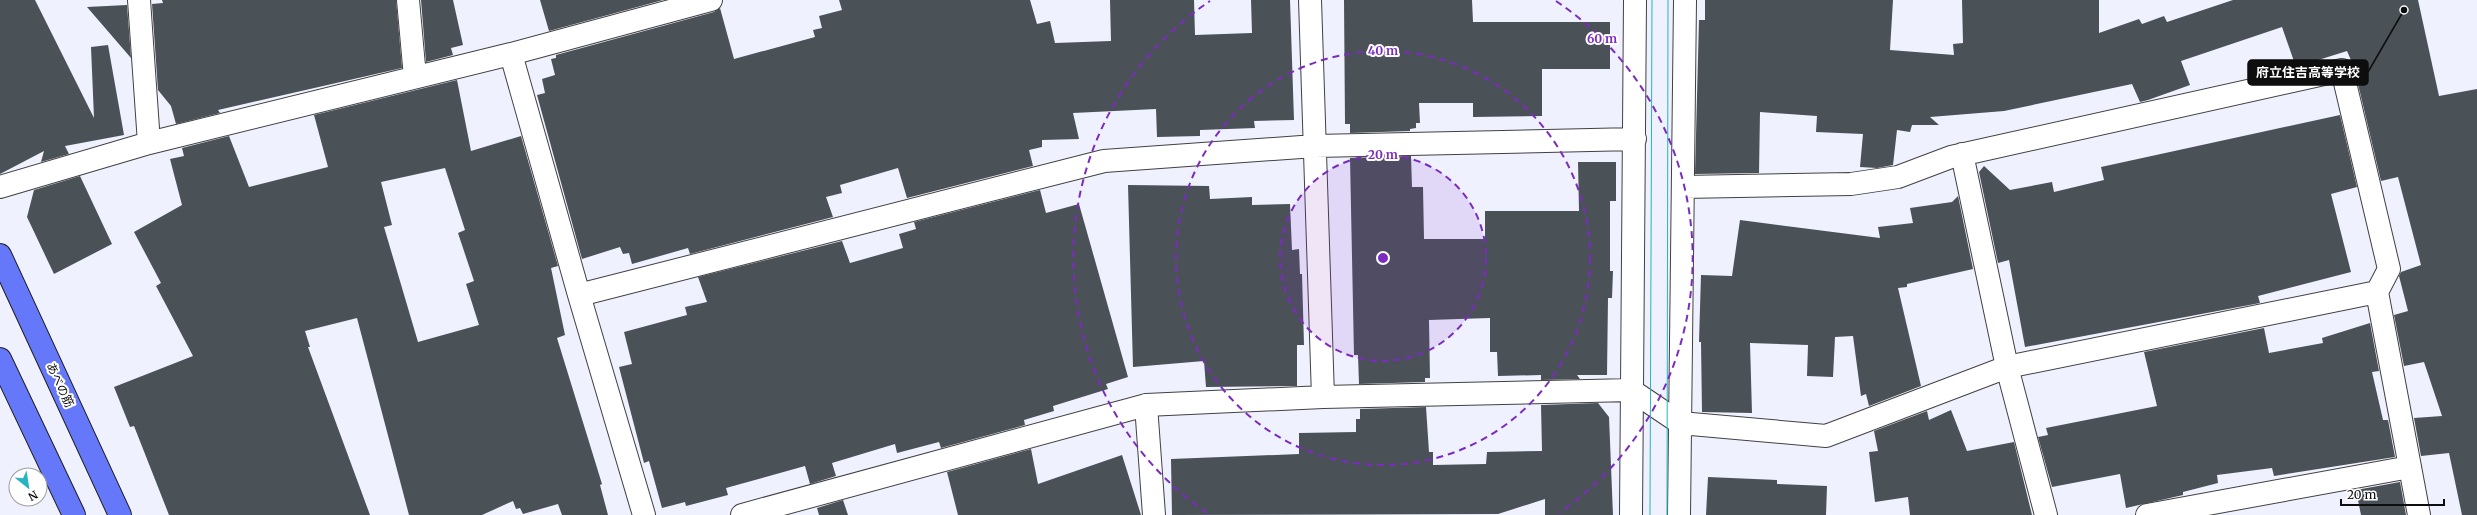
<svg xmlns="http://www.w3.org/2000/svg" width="2477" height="515" font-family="Merriweather,'Noto Sans JP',serif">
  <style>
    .building { fill: #4a5157; fill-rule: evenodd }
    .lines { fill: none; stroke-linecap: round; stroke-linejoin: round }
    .minor-casing { stroke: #414141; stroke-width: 24 }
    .major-casing { stroke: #1f1f1f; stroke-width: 24 }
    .minor { stroke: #fff; stroke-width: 22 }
    .major { stroke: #6578f9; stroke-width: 22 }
    .tram { stroke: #25b5c0; stroke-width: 1 }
    .ring { fill: none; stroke: #7b2cbf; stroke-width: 2; stroke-dasharray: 7 5 }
    .labels { text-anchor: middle; stroke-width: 4; stroke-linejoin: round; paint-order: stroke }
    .street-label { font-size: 12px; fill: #0e0e0e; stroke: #fff }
    .centre { fill: #7b2cbf; stroke: #fff; stroke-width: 2 }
    .ring-label { font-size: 12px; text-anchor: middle; font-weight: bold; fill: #7b2cbf; stroke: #fff; stroke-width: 4; stroke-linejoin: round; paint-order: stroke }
    .leader { fill: none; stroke: #0e0e0e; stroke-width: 1.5 }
    .callout-dot { fill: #0e0e0e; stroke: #fff; stroke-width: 1.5 }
    .callout { fill: #0e0e0e; stroke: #0e0e0e; stroke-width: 1.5 }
    .callout-label { font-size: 13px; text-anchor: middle; font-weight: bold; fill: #fff }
  </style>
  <rect width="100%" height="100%" fill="#eff1ff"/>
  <path class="building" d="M 0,0 L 35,0 L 94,118 L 91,47 L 108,45 L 124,135 L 65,146 L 69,154 L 41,162 L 44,151 L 0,174 Z
    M 162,0 L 396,0 L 402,68 L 218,110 L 220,113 L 176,124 L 171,106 L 158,90 L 152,4 L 163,3 Z
    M 421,0 L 453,0 L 463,45 L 451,48 L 453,55 L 426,62 Z
    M 540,0 L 663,0 L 549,31 Z
    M 839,0 L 1030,0 L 1037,24 L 1050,21 L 1055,43 L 1111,41 L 1110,0 L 1194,0 L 1195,35 L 1252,33 L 1251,0 L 1290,0 L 1294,120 L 1254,121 L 1255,128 L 1200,130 L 1200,136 L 1157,137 L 1156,109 L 1073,113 L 1079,139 L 1042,140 L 1042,147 L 1029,150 L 1033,166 L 907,198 L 898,168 L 840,185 L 842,193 L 826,197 L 833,217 L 690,254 L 688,248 L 632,264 L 629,253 L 623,254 L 620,247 L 582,259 L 537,95 L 545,93 L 542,79 L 555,75 L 551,59 L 556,58 L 556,55 L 714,12 L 720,8 L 734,59 L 815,37 L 813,30 L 822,28 L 819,16 L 842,10 Z
    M 1344,0 L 1472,0 L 1473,22 L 1610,22 L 1610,69 L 1542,69 L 1542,116 L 1473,117 L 1473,103 L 1419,103 L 1420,123 L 1416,123 L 1416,128 L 1410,129 L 1410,131 L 1350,133 L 1350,124 L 1345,124 Z
    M 1705,0 L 1893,0 L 1890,50 L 1954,55 L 1953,44 L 1963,43 L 1962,0 L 2099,0 L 2099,33 L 2139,19 L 2142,24 L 2164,16 L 2167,22 L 2233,0 L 2418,0 L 2439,96 L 2477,89 L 2477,515 L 2462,515 L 2449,453 L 2421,456 L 2414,418 L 2442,416 L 2424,362 L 2404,366 L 2394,315 L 2408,311 L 2399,276 L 2401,272 L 2421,265 L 2398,177 L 2381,181 L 2354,67 L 2347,51 L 2296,67 L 2282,27 L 2181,61 L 2190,85 L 2148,100 L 2140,102 L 2132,84 L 2004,111 L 1930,117 L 1939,125 L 1912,125 L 1910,132 L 1897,130 L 1893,165 L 1877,168 L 1860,167 L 1863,134 L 1816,132 L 1817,116 L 1760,112 L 1759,173 L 1695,174 L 1699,20 L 1705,20 Z
    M 127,5 L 131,58 L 87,7 Z
    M 457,80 L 471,151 L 521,136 L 558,266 L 551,268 L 565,335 L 557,338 L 602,484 L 600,485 L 608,515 L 562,515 L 558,504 L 523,514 L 520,508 L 516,509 L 513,501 L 482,515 L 409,515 L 357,318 L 305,331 L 310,347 L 308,347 L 370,515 L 169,515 L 134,426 L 130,427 L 114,387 L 193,356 L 156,286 L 161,283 L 134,232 L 182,205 L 170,159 L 184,156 L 182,148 L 229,136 L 249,187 L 328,167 L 314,115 ZM 445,168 L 465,230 L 458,233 L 474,281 L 466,284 L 479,325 L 418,342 L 384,227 L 392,225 L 381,182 Z
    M 2340,115 L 2357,187 L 2331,194 L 2351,272 L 2258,296 L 2260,303 L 2025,347 L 2009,260 L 1998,263 L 1979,172 L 1984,166 L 2010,190 L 2052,182 L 2054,192 L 2104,180 L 2101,167 Z
    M 1411,156 L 1412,187 L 1423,187 L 1424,239 L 1485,239 L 1485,211 L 1579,211 L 1578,162 L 1616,162 L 1616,201 L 1610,201 L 1610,271 L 1613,271 L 1612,298 L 1608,298 L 1607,375 L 1577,375 L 1580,379 L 1541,380 L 1541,375 L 1498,376 L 1497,352 L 1490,352 L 1490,318 L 1429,320 L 1430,378 L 1425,378 L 1425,382 L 1359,384 L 1358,355 L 1354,355 L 1350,158 Z
    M 80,176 L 112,244 L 54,274 L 27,217 L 34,190 Z
    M 1128,185 L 1209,186 L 1210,199 L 1252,197 L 1252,205 L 1290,204 L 1292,250 L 1299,249 L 1300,274 L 1302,274 L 1304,345 L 1297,345 L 1297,386 L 1206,387 L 1204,361 L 1133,367 Z
    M 1040,190 L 1046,213 L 1079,204 L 1128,377 L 1106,384 L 1108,389 L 1053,406 L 1054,411 L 1024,420 L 1025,425 L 941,448 L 939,442 L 897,453 L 895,444 L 832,463 L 836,476 L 810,484 L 805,466 L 726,488 L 728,495 L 686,506 L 685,502 L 662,508 L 649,461 L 644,463 L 619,367 L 632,364 L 624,332 L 687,315 L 685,307 L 707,302 L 698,277 L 842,241 L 850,263 L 903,248 L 899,234 L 916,229 L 914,222 Z
    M 1958,196 L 1973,269 L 1907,284 L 1907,287 L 1898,288 L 1921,386 L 1869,406 L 1866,394 L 1861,396 L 1853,336 L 1835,337 L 1833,377 L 1807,376 L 1808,345 L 1750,343 L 1752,413 L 1702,412 L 1701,342 L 1699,342 L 1701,275 L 1732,276 L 1740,220 L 1880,238 L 1878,227 L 1913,223 L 1910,208 L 1952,202 Z
    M 2370,323 L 2379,371 L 2372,372 L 2383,420 L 2388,420 L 2395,457 L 2274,476 L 2272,468 L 2217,475 L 2218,483 L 2183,492 L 2183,495 L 2126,508 L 2120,474 L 2052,487 L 2038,437 L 2048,435 L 2046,428 L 2157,406 L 2144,352 L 2264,328 L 2269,353 L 2323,343 L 2322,338 Z
    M 1598,403 L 1609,417 L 1613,515 L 1545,515 L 1545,499 L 1498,514 L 1172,515 L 1171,459 L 1299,454 L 1299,433 L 1356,432 L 1356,419 L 1360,419 L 1360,409 L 1426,407 L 1429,452 L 1433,452 L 1433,465 L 1486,464 L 1487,452 L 1542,451 L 1541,405 Z
    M 1951,410 L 1967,451 L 2014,442 L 2032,515 L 1910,515 L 1908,497 L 1875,502 L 1869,452 L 1878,451 L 1874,431 L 1927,411 L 1929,420 Z
    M 1031,449 L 1038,484 L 1122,455 L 1141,515 L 958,515 L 947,472 Z
    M 1708,477 L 1777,480 L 1777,484 L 1827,486 L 1826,515 L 1706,515 Z
    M 2400,482 L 2406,515 L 2361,515 L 2356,490 Z
    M 843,500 L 848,515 L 819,515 L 817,508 Z"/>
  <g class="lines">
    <g class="minor-casing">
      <path id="minor" d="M 139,0 L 149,143
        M 408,0 L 415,77
        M 1310,0 L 1323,397
        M 511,54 L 579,295 L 644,515
        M 1962,154 L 2007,367 L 2046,515
        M 0,187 L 149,143 L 511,54 L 711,0
        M 2377,292 L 2410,467
        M 579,295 L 1104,161 L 1315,146 L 1635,139
        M 1146,405 L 1154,515
        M 742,515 L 1146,405 L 1323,397 L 1631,390 L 1680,423 L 1826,436 L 2007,367 L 2377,292 L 2389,269 L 2342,70 L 1951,157 L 1898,177 L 1851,184 L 1683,187
        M 1631,515 L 1635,0
        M 1679,515 L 1685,0
        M 2147,515 L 2410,467 L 2419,515"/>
    </g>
    <g class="major-casing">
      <path id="major" d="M 0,255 L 120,515
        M 0,359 L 74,515"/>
    </g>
    <use href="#minor" class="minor"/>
    <use href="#major" class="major"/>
    <path class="tram" d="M 1650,515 L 1652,0
      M 1667,515 L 1668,0"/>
  </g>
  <circle cx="1383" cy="258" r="103" fill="#7b2cbf" fill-opacity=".12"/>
  <g class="ring">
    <circle cx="1383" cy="258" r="103"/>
    <circle cx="1383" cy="258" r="207"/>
    <path d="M1207 513A310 310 0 0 1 1210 1M1556 1A310 310 0 0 1 1559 513"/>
  </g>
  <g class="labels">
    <g class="street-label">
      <text transform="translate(60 385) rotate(65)" y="4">あべの筋</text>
    </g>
  </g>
  <circle cx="1383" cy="258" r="6" class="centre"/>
  <g class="ring-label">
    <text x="1602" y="43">60 m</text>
    <text x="1383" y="55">40 m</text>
    <text x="1383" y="159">20 m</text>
  </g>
  <path class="leader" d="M2404 10L2368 72"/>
  <circle class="callout-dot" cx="2404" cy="10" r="4"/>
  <rect class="callout" x="2248" y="60" width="120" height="25" rx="4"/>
  <g class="callout-label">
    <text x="2308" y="77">府立住吉高等学校</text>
  </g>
  <g transform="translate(28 487) rotate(150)"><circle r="19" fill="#ffffff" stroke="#9f9f9f"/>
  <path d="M0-3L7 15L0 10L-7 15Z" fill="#25b5c0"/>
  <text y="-6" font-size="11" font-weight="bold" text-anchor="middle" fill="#0e0e0e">N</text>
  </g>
  <path d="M2341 499v6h103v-6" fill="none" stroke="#0e0e0e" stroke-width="2"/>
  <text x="2347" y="499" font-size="12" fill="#0e0e0e" stroke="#ffffff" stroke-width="3" paint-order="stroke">20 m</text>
</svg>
